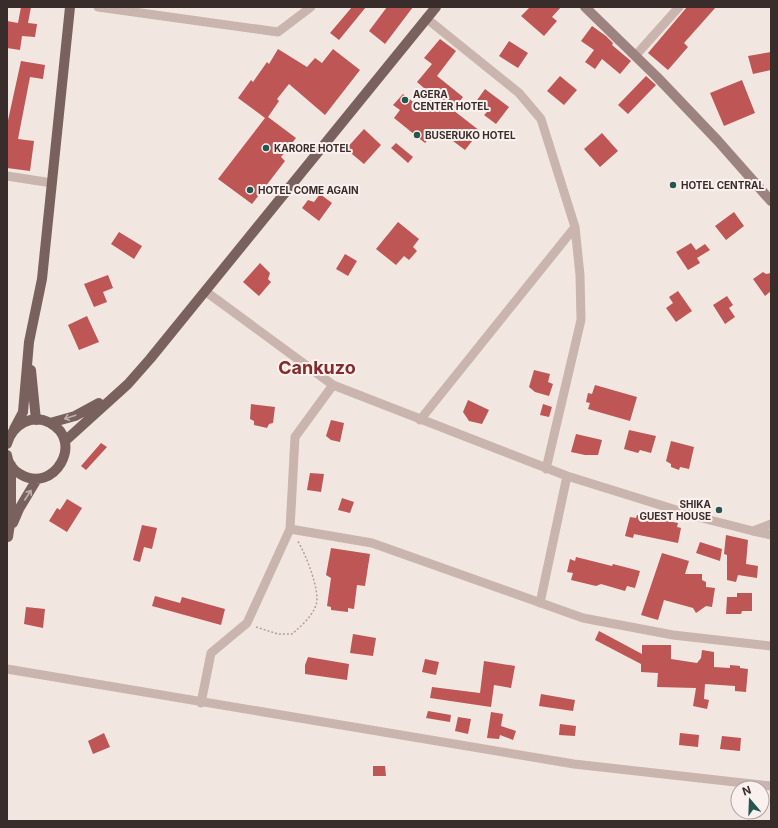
<svg xmlns="http://www.w3.org/2000/svg" width="778" height="828" font-family="Inter,sans-serif">
  <style>
    .building { fill: #bd5654 }
    .lines { fill: none; stroke-linecap: round; stroke-linejoin: round }
    .path { stroke: #b59e98; stroke-width: 1.5; stroke-dasharray: 2 2; stroke-linecap: butt }
    .street { stroke: #cab4ae; stroke-width: 9 }
    .secondary { stroke: #9d837f; stroke-width: 10 }
    .primary { stroke: #79615e; stroke-width: 10 }
    .oneway { stroke: #c0b0ad }
    .poi-dot { fill: #24584f; stroke: #faf1ee; stroke-width: 1.5 }
    .labels { text-anchor: middle; stroke-width: 4; stroke-linejoin: round; paint-order: stroke }
    .poi-label { font-size: 10px; font-weight: bold; fill: #392d2c; stroke: #faf1ee; text-anchor: start }
    .town-label { font-size: 18px; font-weight: bold; fill: #822b2a; stroke: #faf1ee }
  </style>
  <rect width="100%" height="100%" fill="#f2e6e1"/>
  <path class="building" d="M 21,7 L 31,7 L 28,23 L 37,24 L 35,37 L 22,36 L 20,50 L 7,48 L 7,21 L 18,23 Z
    M 352,7 L 366,7 L 339,40 L 330,33 Z
    M 387,7 L 413,7 L 385,44 L 369,31 Z
    M 530,7 L 561,7 L 552,17 L 557,21 L 544,36 L 521,16 Z
    M 687,7 L 716,7 L 684,43 L 688,47 L 668,70 L 648,53 Z
    M 592,26 L 606,36 L 613,43 L 612,45 L 631,61 L 620,74 L 602,59 L 595,69 L 585,62 L 594,50 L 581,41 Z
    M 440,39 L 456,51 L 437,76 L 463,97 L 453,110 L 480,131 L 465,150 L 437,129 L 425,143 L 394,118 L 400,110 L 393,105 L 403,94 L 421,108 L 432,95 L 417,82 L 432,64 L 424,58 Z
    M 509,41 L 528,53 L 518,68 L 499,56 Z
    M 278,49 L 307,67 L 315,58 L 322,63 L 333,49 L 360,70 L 325,115 L 289,84 L 277,99 L 279,101 L 268,117 L 296,138 L 281,157 L 285,161 L 252,204 L 218,179 L 265,118 L 238,98 L 251,80 L 253,82 L 267,62 L 269,64 Z
    M 771,52 L 771,70 L 753,74 L 748,56 Z
    M 21,61 L 45,65 L 43,79 L 30,77 L 18,139 L 34,141 L 30,171 L 7,168 L 7,125 Z
    M 560,76 L 577,90 L 564,105 L 547,91 Z
    M 646,76 L 656,85 L 628,114 L 618,105 Z
    M 742,80 L 755,113 L 724,126 L 710,93 Z
    M 485,89 L 509,107 L 496,124 L 484,115 L 487,112 L 475,103 Z
    M 364,129 L 381,145 L 364,164 L 346,149 Z
    M 602,133 L 618,151 L 600,167 L 584,149 Z
    M 396,143 L 413,157 L 408,163 L 391,148 Z
    M 320,194 L 332,203 L 319,221 L 302,208 L 308,200 L 314,202 Z
    M 734,212 L 744,226 L 726,240 L 715,226 Z
    M 398,222 L 419,239 L 413,247 L 417,251 L 409,260 L 404,256 L 396,265 L 376,249 Z
    M 119,232 L 142,246 L 134,259 L 111,244 Z
    M 691,243 L 696,250 L 705,244 L 710,250 L 697,258 L 700,263 L 688,270 L 676,252 Z
    M 345,254 L 357,261 L 348,276 L 336,269 Z
    M 260,263 L 270,273 L 268,279 L 271,282 L 259,296 L 243,282 Z
    M 763,272 L 766,274 L 771,273 L 771,291 L 765,296 L 753,279 Z
    M 108,275 L 113,288 L 103,292 L 107,302 L 94,307 L 84,284 Z
    M 678,291 L 692,311 L 676,322 L 666,308 L 673,303 L 669,297 Z
    M 727,296 L 733,305 L 729,308 L 735,317 L 725,324 L 713,305 Z
    M 87,316 L 99,342 L 79,350 L 68,325 Z
    M 534,370 L 550,374 L 548,382 L 553,384 L 549,396 L 535,392 L 529,387 Z
    M 595,385 L 637,397 L 630,421 L 588,409 L 590,403 L 586,402 L 588,393 L 592,394 Z
    M 468,400 L 489,410 L 482,424 L 469,421 L 463,412 Z
    M 251,404 L 275,407 L 273,423 L 269,424 L 267,428 L 254,425 L 254,421 L 250,419 Z
    M 543,404 L 552,407 L 549,417 L 540,415 Z
    M 331,420 L 344,423 L 340,442 L 331,440 L 326,436 Z
    M 629,430 L 656,436 L 651,453 L 640,450 L 638,453 L 624,449 Z
    M 576,434 L 602,440 L 598,455 L 585,455 L 571,452 Z
    M 671,441 L 694,447 L 689,469 L 680,467 L 679,470 L 671,467 L 671,464 L 666,461 Z
    M 101,443 L 107,447 L 86,470 L 81,466 Z
    M 310,473 L 324,474 L 321,492 L 307,490 Z
    M 342,498 L 354,502 L 350,513 L 338,510 Z
    M 67,499 L 82,508 L 67,532 L 49,521 L 57,508 L 60,510 Z
    M 637,515 L 678,523 L 677,527 L 681,528 L 678,543 L 634,534 L 633,538 L 625,536 L 630,517 L 636,518 Z
    M 142,525 L 157,528 L 152,549 L 144,547 L 140,562 L 133,560 Z
    M 726,535 L 748,540 L 746,564 L 758,566 L 757,578 L 738,575 L 736,582 L 727,580 L 727,555 L 724,554 Z
    M 700,542 L 722,549 L 720,561 L 696,553 Z
    M 331,548 L 370,554 L 365,586 L 357,585 L 354,609 L 348,608 L 348,612 L 331,610 L 331,607 L 327,606 L 331,578 L 326,575 Z
    M 662,553 L 689,561 L 685,574 L 702,574 L 702,580 L 706,582 L 706,587 L 715,588 L 712,607 L 706,606 L 696,613 L 693,608 L 664,600 L 658,620 L 641,615 Z
    M 576,557 L 612,566 L 613,564 L 640,571 L 635,588 L 627,586 L 625,591 L 601,584 L 596,586 L 571,580 L 573,573 L 567,572 L 570,559 L 575,561 Z
    M 737,593 L 752,593 L 752,611 L 742,611 L 741,614 L 726,614 L 727,597 L 737,597 Z
    M 155,596 L 180,603 L 182,597 L 225,609 L 221,625 L 152,606 Z
    M 26,607 L 45,609 L 43,628 L 24,624 Z
    M 599,631 L 642,654 L 642,645 L 671,645 L 671,659 L 697,663 L 701,658 L 702,650 L 714,652 L 714,667 L 730,668 L 730,665 L 740,666 L 740,668 L 748,669 L 746,692 L 735,691 L 735,686 L 705,684 L 704,699 L 709,700 L 707,709 L 693,706 L 696,688 L 657,687 L 658,673 L 641,672 L 641,664 L 595,640 Z
    M 353,634 L 376,638 L 373,656 L 350,653 Z
    M 308,657 L 349,664 L 347,680 L 305,674 L 305,665 Z
    M 425,659 L 439,662 L 436,675 L 422,672 Z
    M 484,661 L 515,666 L 511,688 L 494,685 L 491,707 L 430,698 L 432,687 L 480,693 Z
    M 541,694 L 575,700 L 573,711 L 539,706 Z
    M 428,711 L 451,715 L 450,722 L 426,718 Z
    M 491,712 L 503,714 L 501,726 L 516,731 L 513,740 L 500,735 L 499,739 L 487,738 Z
    M 458,717 L 471,719 L 468,734 L 455,731 Z
    M 560,724 L 576,726 L 575,736 L 559,735 Z
    M 104,733 L 110,747 L 93,754 L 88,741 Z
    M 680,733 L 699,735 L 698,747 L 679,745 Z
    M 722,736 L 741,738 L 740,751 L 720,749 Z
    M 373,766 L 385,766 L 386,776 L 373,776 Z"/>
  <g class="lines">
    <path class="path" d="M 256,627 L 278,634 L 292,634 C 301,626 312,617 316,605 C 321,592 305,552 297,540"/>
    <path class="street" d="M 98,7 L 278,32 L 311,7
      M 426,18 L 519,93 L 541,119 L 575,227 L 580,275 L 581,320 L 546,469
      M 636,55 L 679,7
      M 7,176 L 52,183
      M 205,291 L 333,385 L 567,476 L 702,518 L 753,531 L 771,524
      M 420,420 L 575,227
      M 290,529 L 295,437 L 333,385
      M 753,531 L 771,535
      M 540,603 L 567,476
      M 7,669 L 574,764 L 771,786
      M 201,703 L 211,653 L 247,623 L 290,529 L 372,543 L 583,618 L 673,635 L 771,646"/>
    <path class="secondary" d="M 585,7 L 657,77 L 718,141 L 771,201"/>
    <path class="primary" d="M 31,370 L 36,420
      M 50,423 L 75,416 L 99,403
      M 14,429 L 23,412 L 29,342 L 42,279 L 70,7
      M 65,441 L 128,384 L 150,359 L 436,7
      M 7,444 C 12,425 32,413 50,423 C 85,441 54,495 20,474 C 13,470 8,463 7,455
      M 13,523 L 19,509 L 37,479
      M 8,537 L 11,517 L 11,465"/>
  </g>
  <defs><path id="oneway-shaft" d="M-6 0H5M1.5-3L5.5 0L1.5 3" fill="none" stroke-width="1.6" stroke-linecap="round" stroke-linejoin="round"/></defs>
  <g class="oneway">
    <use href="#oneway-shaft" transform="translate(70 417) rotate(162)"/>
    <use href="#oneway-shaft" transform="translate(28 495) rotate(-57)"/>
  </g>
  <g class="poi-dot">
    <circle cx="405" cy="100" r="4"/>
    <circle cx="417" cy="135" r="4"/>
    <circle cx="266" cy="148" r="4"/>
    <circle cx="673" cy="185" r="4"/>
    <circle cx="250" cy="190" r="4"/>
    <circle cx="719" cy="510" r="4"/>
  </g>
  <g class="labels">
    <g class="poi-label">
      <text x="413" y="98">AGERA<tspan x="413" dy="12">CENTER HOTEL</tspan></text>
      <text x="425" y="139">BUSERUKO HOTEL</text>
      <text x="274" y="152">KARORE HOTEL</text>
      <text x="681" y="189">HOTEL CENTRAL</text>
      <text x="258" y="194">HOTEL COME AGAIN</text>
      <text x="711" y="508" text-anchor="end">SHIKA<tspan x="711" dy="12">GUEST HOUSE</tspan></text>
    </g>
    <g class="town-label">
      <text x="317" y="374">Cankuzo</text>
    </g>
  </g>
  <rect width="778" height="828" fill="none" stroke="#392d2c" stroke-width="16"/>
  <g transform="translate(750 800) rotate(341)"><circle r="19" fill="#faf1ee" stroke="#ada3a0"/>
  <path d="M0-3L7 15L0 10L-7 15Z" fill="#24584f"/>
  <text y="-6" font-size="11" font-weight="bold" text-anchor="middle" fill="#392d2c">N</text>
  </g>
</svg>
